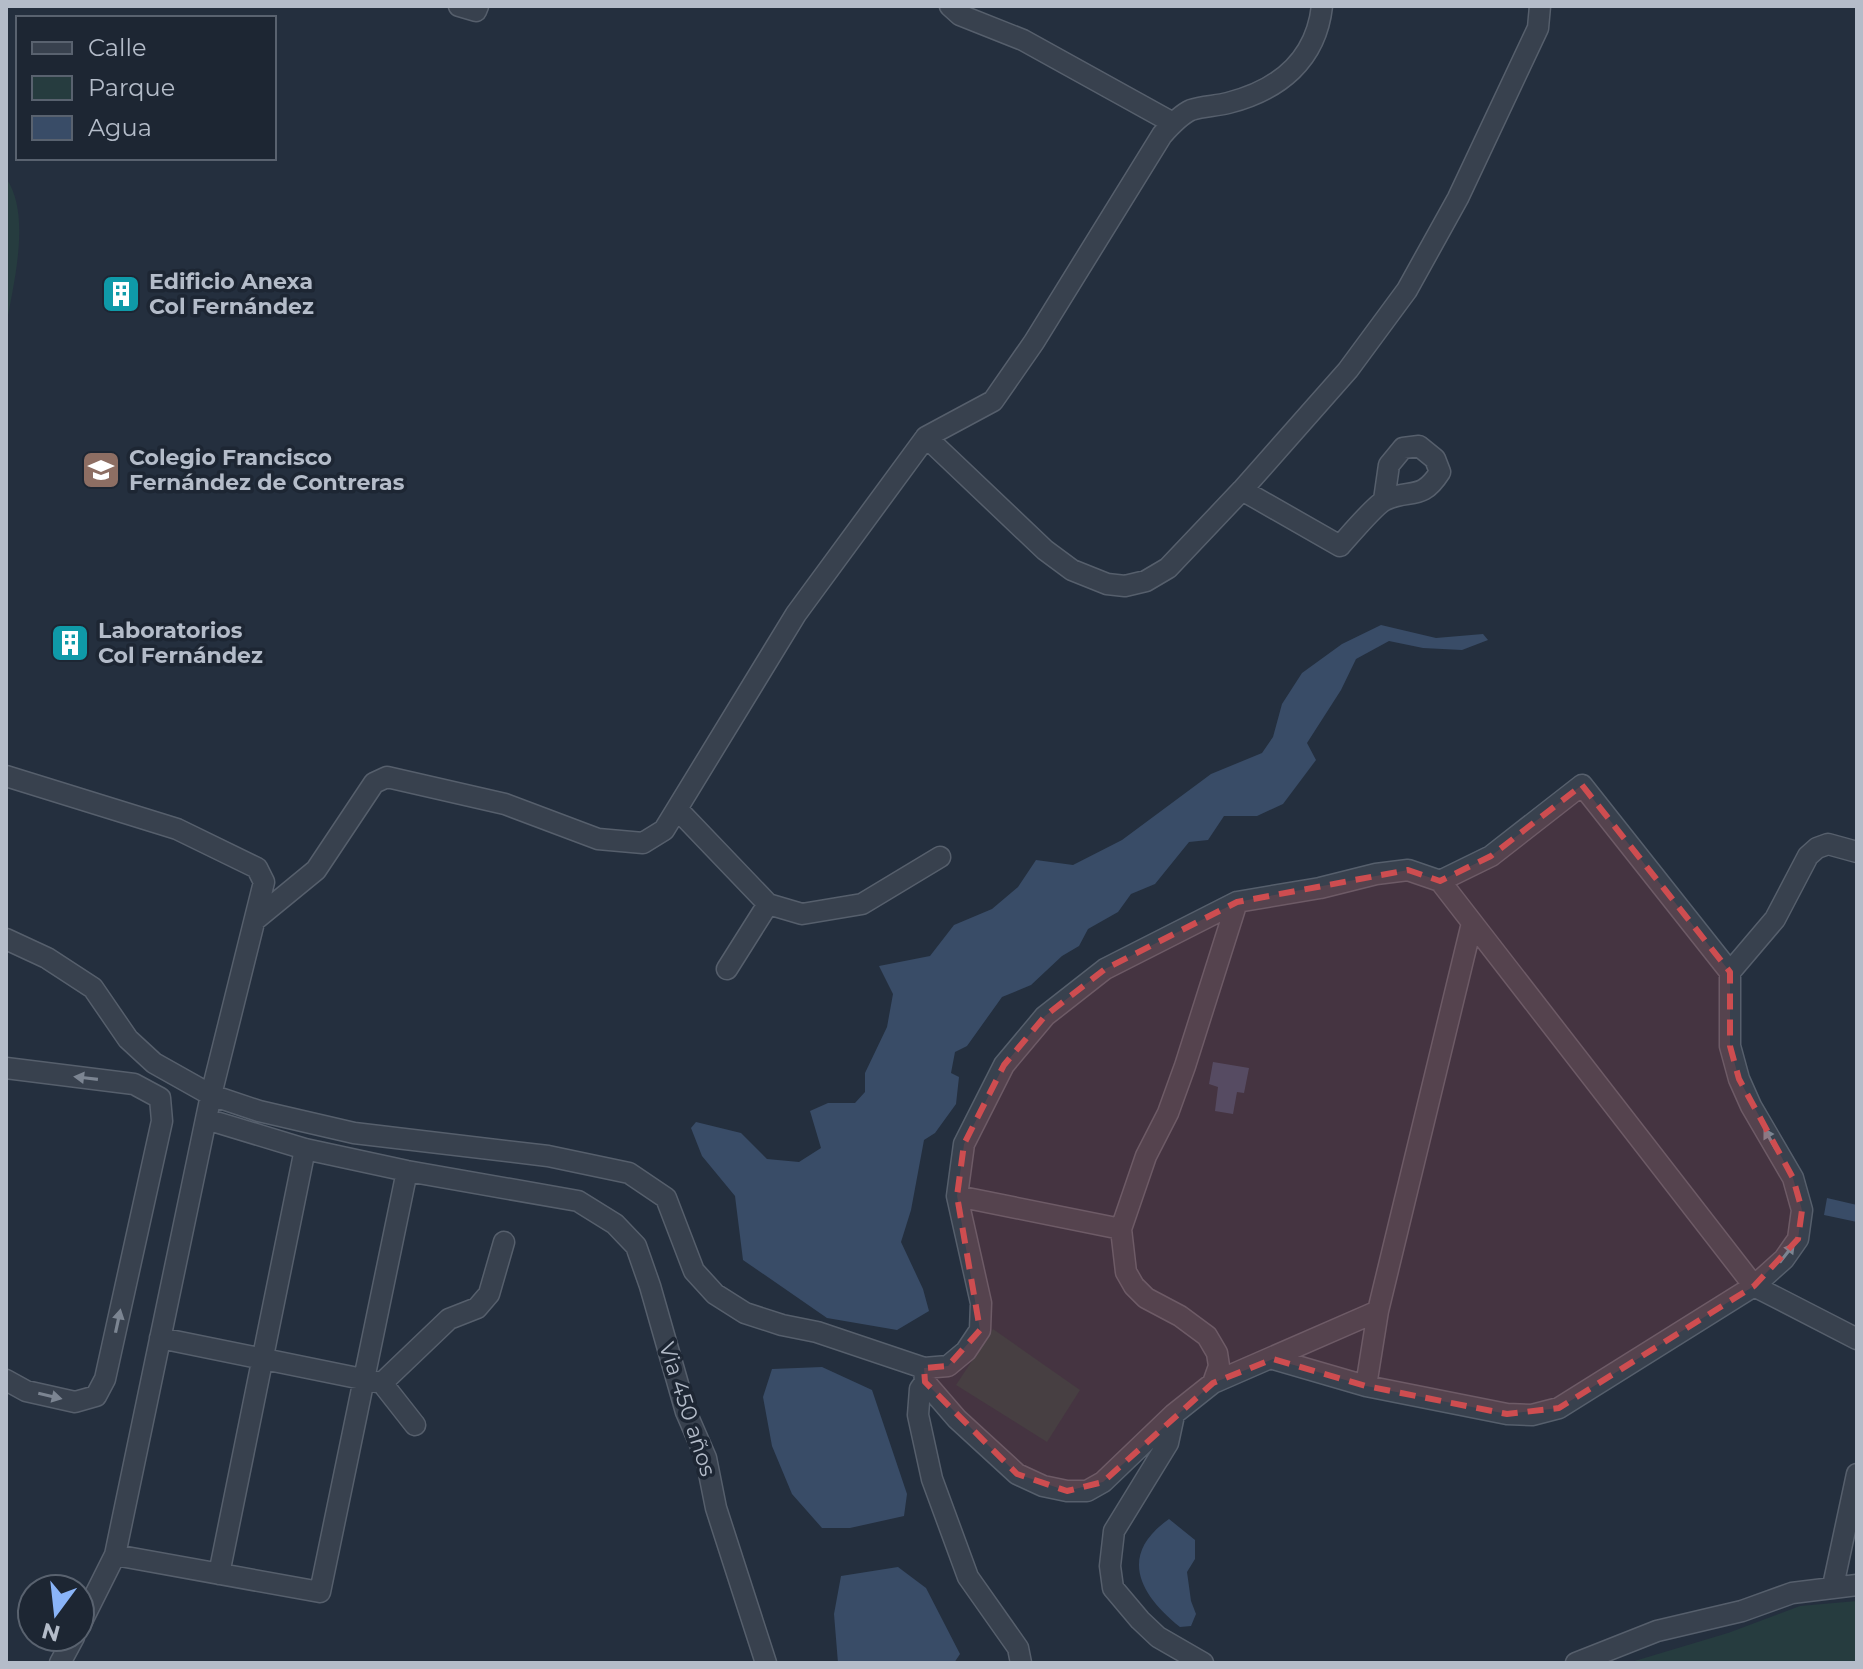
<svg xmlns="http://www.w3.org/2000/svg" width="1863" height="1669" font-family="Montserrat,sans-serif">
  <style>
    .green { fill: #263c3f }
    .water { fill: #394c67 }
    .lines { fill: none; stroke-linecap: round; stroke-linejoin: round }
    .minor-casing { stroke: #565f6c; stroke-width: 23 }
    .minor { stroke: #38414e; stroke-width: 20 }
    .oneway { fill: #7c8592 }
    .marked { fill: #ce4d50; fill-opacity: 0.2; stroke: #ce4d50; stroke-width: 6; stroke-dasharray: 16 10; stroke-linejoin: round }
    .labels { text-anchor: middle; stroke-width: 7; stroke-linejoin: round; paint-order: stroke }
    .poi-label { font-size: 22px; font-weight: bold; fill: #b4bcc9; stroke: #1d2633; text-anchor: start }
    .street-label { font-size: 22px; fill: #b4bcc9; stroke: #1d2633 }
  </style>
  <rect width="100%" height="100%" fill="#242f3e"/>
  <path class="green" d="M 6,178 C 32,215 13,285 6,327 Z
    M 993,1329 L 1080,1390 L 1047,1442 L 956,1385 Z
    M 1857,1601 L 1857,1663 L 1628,1663 L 1728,1633 L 1800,1606 Z"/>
  <path class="water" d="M 1381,625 L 1436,638 L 1483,634 L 1488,640 L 1462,650 L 1423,648 L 1389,641 L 1356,659 L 1341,690 L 1307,743 L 1316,760 L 1283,804 L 1257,816 L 1224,816 L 1208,840 L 1189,842 L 1155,884 L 1131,894 L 1118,912 L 1088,929 L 1079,946 L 1062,956 L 1031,985 L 1002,997 L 967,1046 L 955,1052 L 951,1073 L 959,1077 L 956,1104 L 935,1133 L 924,1140 L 911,1210 L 901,1242 L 923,1289 L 929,1311 L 897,1330 L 827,1318 L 743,1260 L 735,1196 L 702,1156 L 691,1128 L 696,1122 L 741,1133 L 767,1159 L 799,1162 L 821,1148 L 810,1111 L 828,1103 L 855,1103 L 865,1092 L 865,1073 L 887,1027 L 893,994 L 879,966 L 930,956 L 954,925 L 992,909 L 1018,887 L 1036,860 L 1073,865 L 1122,840 L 1211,774 L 1262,753 L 1273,737 L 1282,704 L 1302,673 L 1342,644 Z
    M 1213,1062 L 1249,1068 L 1244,1093 L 1237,1092 L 1233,1114 L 1215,1111 L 1218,1087 L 1209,1084 Z
    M 1827,1198 L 1857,1205 L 1857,1222 L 1824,1215 Z
    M 822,1367 L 872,1390 L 907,1494 L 904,1516 L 850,1528 L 822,1528 L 792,1494 L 772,1446 L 763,1397 L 772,1369 Z
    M 1169,1519 L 1195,1540 L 1195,1559 L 1187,1572 L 1191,1601 L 1196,1614 L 1191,1626 L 1180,1627 C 1139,1594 1118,1555 1169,1519 Z
    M 898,1567 L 926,1588 L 960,1654 L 954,1663 L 838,1663 L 834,1614 L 841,1576 Z"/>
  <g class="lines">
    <g class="minor-casing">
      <path id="minor" d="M 459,6 L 476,11 L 478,6
        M 950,6 L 960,15 L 1023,40 L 1173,123
        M 926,437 L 1045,550 L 1072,570 L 1107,584 L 1125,586 L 1146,581 L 1168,568 L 1242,490 L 1348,370 L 1407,290 L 1458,198 L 1538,28 L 1540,6
        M 1242,490 L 1340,546 C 1349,536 1375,505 1385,500 C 1411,488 1421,502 1440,472 L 1435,459 L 1419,446 L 1403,448 L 1389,465 L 1384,500
        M 6,776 L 177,829 L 257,868 L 264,882 L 211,1095 L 115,1555 L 80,1625
        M 678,810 L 768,904 L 802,914 L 862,904 L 940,857
        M 1440,881 L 1754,1286 L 1857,1339
        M 255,920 L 316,870 L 374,783 L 387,777 L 505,804 L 598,839 L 643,843 L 664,830 L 796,614 L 926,437 L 993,401 L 1034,342 L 1162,135 C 1170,126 1180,115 1191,110 C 1202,106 1217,106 1228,103 C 1279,90 1316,60 1322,6
        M 6,939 L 47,958 L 93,988 L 128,1039 L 154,1063 L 211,1095 L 259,1111 L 354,1133 L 548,1156 L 629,1173 L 666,1198 L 694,1271 L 715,1294 L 745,1313 L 782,1325 L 817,1332 L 924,1368 L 948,1366 L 966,1351 L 980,1330 L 981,1303 L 957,1196 L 964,1144 L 1004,1065 L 1045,1016 L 1105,969 L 1237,902 L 1320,888 L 1376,874 L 1408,870 L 1440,881 L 1491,856 L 1582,785 L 1730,972 L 1730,1046 L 1739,1079 L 1751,1106 L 1793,1178 L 1802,1210 L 1798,1239 L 1784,1259 L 1754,1286 L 1559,1408 L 1532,1415 L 1507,1414 L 1366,1386 L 1273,1359
        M 727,969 L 768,904
        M 1730,972 L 1775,919 L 1808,856 L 1817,848 L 1828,844 L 1857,852
        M 6,1068 L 134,1084 L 160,1098 L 162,1121 L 105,1379 L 96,1396 L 75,1402 L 26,1391 L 6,1380
        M 206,1119 L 305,1149 L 407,1171 L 578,1201 L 615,1224 L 636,1246 L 650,1286 L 686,1412 L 706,1458 L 716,1508 L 766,1663
        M 957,1196 L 1121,1229
        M 160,1338 L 382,1383 L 415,1425
        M 924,1368 L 925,1382 L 957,1419 L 1017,1474 L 1043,1486 L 1067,1491 L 1087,1491 L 1103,1482 L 1174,1414 L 1213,1383 L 1378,1311
        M 925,1382 L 920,1389 L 918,1415 L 932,1479 L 968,1577 L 1018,1648 L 1021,1663
        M 382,1383 L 449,1319 L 477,1308 L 489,1294 L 504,1242
        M 1213,1383 L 1219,1366 L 1217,1353 L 1207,1336 L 1180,1316 L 1146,1298 L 1134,1286 L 1126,1272 L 1121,1229 L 1146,1156 L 1168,1113 L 1185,1066 L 1237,902
        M 1366,1386 L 1378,1311 L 1472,923
        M 1174,1415 L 1168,1443 L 1114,1531 L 1110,1566 L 1113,1588 L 1140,1620 L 1158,1637 L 1203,1663
        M 115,1555 L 320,1592 L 407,1171
        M 219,1574 L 305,1149
        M 1833,1586 L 1857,1474
        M 60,1663 L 74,1637
        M 1576,1663 L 1657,1631 L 1742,1611 L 1792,1593 L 1857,1585"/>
    </g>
    <use href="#minor" class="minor"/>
  </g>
  <defs><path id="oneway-solid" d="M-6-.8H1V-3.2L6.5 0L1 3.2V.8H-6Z" transform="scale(2)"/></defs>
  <g class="oneway">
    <use href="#oneway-solid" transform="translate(86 1078) rotate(-173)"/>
    <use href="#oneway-solid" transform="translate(1770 1139) rotate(-120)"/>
    <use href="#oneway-solid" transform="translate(1787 1253) rotate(-52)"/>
    <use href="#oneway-solid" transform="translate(118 1321) rotate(-78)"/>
    <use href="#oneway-solid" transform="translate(50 1396) rotate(13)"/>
  </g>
  <path class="marked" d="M 1582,785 L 1730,972 L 1730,1046 L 1739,1079 L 1793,1178 L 1802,1210 L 1798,1239 L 1754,1286 L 1559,1408 L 1507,1414 L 1366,1386 L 1273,1359 L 1213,1383 L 1103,1482 L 1067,1491 L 1017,1474 L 925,1382 L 924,1368 L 948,1366 L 980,1330 L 957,1196 L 964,1144 L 1004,1065 L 1045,1016 L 1105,969 L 1237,902 L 1408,870 L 1440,881 L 1491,856 Z"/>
  <defs>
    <g id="building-square" transform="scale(2)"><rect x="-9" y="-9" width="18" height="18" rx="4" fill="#0f9aa8" stroke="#1d2633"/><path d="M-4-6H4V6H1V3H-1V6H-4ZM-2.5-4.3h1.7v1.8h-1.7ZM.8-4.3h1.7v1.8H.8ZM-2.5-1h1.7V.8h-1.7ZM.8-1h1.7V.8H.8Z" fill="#fff"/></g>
    <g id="school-square" transform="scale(2)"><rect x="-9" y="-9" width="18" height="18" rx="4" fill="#8d6e63" stroke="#1d2633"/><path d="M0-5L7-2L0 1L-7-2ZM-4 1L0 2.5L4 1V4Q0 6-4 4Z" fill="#fff"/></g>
  </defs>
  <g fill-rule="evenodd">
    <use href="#building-square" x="121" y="294"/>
    <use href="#school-square" x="101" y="470"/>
    <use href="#building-square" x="70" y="643"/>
  </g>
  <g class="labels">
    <g class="poi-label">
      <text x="149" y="289">Edificio Anexa<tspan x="149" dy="25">Col Fernández</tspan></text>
      <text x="129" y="465">Colegio Francisco<tspan x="129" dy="25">Fernández de Contreras</tspan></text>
      <text x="98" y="638">Laboratorios<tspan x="98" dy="25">Col Fernández</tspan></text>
    </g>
    <g class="street-label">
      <text transform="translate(688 1409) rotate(72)" y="8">Via 450 años</text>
    </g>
  </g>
  <rect width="1863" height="1669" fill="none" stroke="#b4bcc9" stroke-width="16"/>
  <rect x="16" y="16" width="260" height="144" fill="#1d2633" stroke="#59626f" stroke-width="2"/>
  <rect x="32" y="42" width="40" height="12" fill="#38414e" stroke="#59626f" stroke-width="2"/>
  <text x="88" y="56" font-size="24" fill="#b4bcc9">Calle</text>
  <rect x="32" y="76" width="40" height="24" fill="#263c3f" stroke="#59626f" stroke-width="2"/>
  <text x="88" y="96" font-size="24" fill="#b4bcc9">Parque</text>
  <rect x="32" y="116" width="40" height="24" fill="#394c67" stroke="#59626f" stroke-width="2"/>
  <text x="88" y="136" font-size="24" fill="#b4bcc9">Agua</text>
  <g transform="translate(56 1613) rotate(195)"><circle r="38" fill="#1d2633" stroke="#59626f" stroke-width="2"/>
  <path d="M0-6L14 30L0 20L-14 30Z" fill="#8ab4f8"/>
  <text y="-12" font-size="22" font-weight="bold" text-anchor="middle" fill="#b4bcc9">N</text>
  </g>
</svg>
